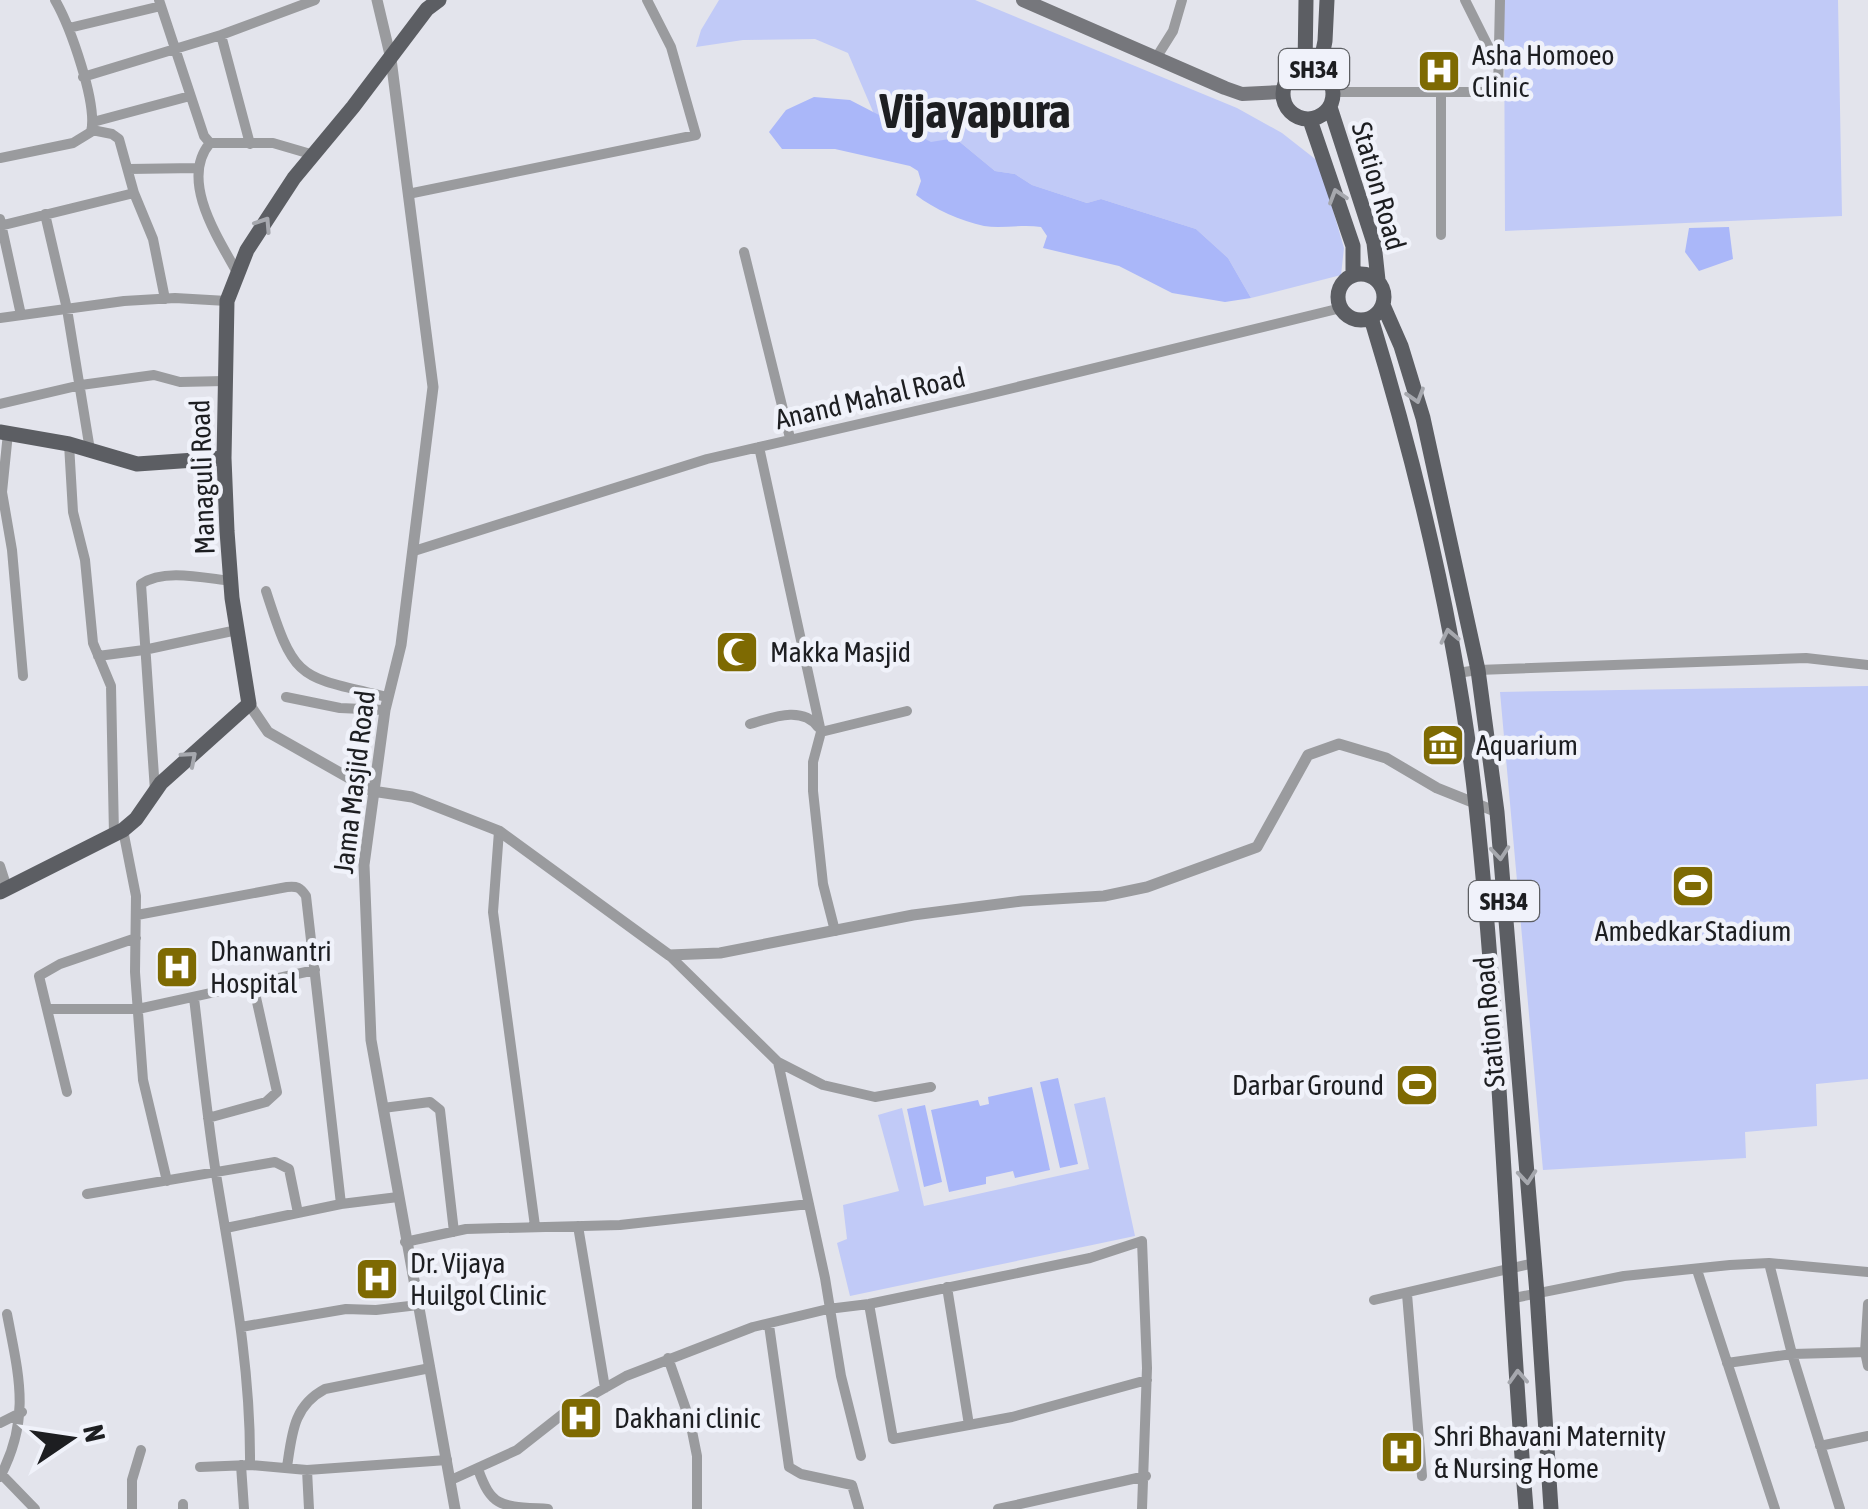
<svg xmlns="http://www.w3.org/2000/svg" width="1868" height="1509" font-family="'Asap Condensed',sans-serif">
  <style>
    .green { fill: #c1caf7 }
    .water { fill: #aab7f9 }
    .lines { fill: none; stroke-linecap: round; stroke-linejoin: round }
    .minor { stroke: #9a9b9e; stroke-width: 10 }
    .tertiary { stroke: #9a9b9e; stroke-width: 11 }
    .secondary { stroke: #76777c; stroke-width: 14 }
    .primary { stroke: #5c5e63; stroke-width: 15 }
    .oneway { stroke: #a6a8ae }
    .labels { text-anchor: middle; stroke-width: 9; stroke-linejoin: round; paint-order: stroke }
    .shield { fill: #f0f2fa; stroke: #5c5e62; stroke-width: 2.5 }
    .shield-label { font-size: 25px; font-weight: bold; fill: #1d1e21 }
    .poi-label { font-size: 28px; fill: #1d1e21; stroke: #f0f2fa; text-anchor: start }
    .street-label { font-size: 28px; fill: #1d1e21; stroke: #f0f2fa }
    .town-label { font-size: 48px; font-weight: bold; fill: #1d1e21; stroke: #f0f2fa }
  </style>
  <rect width="100%" height="100%" fill="#e3e4ec"/>
  <path class="green" d="M 719,0 L 975,0 L 1237,108 L 1282,133 L 1319,162 L 1344,248 L 1341,275 L 1251,298 L 1228,258 L 1196,229 L 1101,199 L 1087,203 L 1032,185 L 1015,174 L 995,171 L 955,138 L 931,143 L 874,114 L 848,53 L 815,39 L 743,40 L 696,47 L 701,30 Z
    M 1504,0 L 1838,0 L 1842,216 L 1505,231 Z
    M 1868,686 L 1868,1079 L 1816,1084 L 1817,1126 L 1745,1132 L 1746,1158 L 1543,1170 L 1500,692 Z
    M 1105,1097 L 1135,1236 L 850,1296 L 837,1243 L 847,1239 L 843,1205 L 899,1191 L 878,1115 L 902,1108 L 924,1206 L 1089,1169 L 1074,1104 Z"/>
  <path class="water" d="M 814,97 L 850,100 L 931,142 L 955,138 L 995,171 L 1015,174 L 1032,185 L 1087,203 L 1101,199 L 1196,229 L 1228,258 L 1251,298 L 1225,302 L 1172,293 L 1119,266 L 1043,248 L 1047,236 L 1041,227 C 1022,224 1002,229 984,226 C 961,221 934,209 916,195 L 921,181 L 918,171 L 910,166 L 835,149 L 782,149 L 769,132 L 786,110 Z
    M 1729,227 L 1733,259 L 1699,271 L 1685,252 L 1689,228 Z
    M 1058,1078 L 1078,1164 L 1060,1168 L 1040,1082 Z
    M 1032,1087 L 1050,1170 L 1015,1178 L 1013,1171 L 986,1177 L 986,1184 L 949,1192 L 931,1110 L 978,1100 L 980,1106 L 989,1104 L 988,1097 Z
    M 925,1105 L 942,1182 L 924,1187 L 907,1109 Z"/>
  <g class="lines">
    <path class="minor" d="M 159,0 L 204,136 L 210,143 L 273,143 L 314,155
      M 1465,0 L 1496,62
      M 69,28 L 161,6
      M 221,35 L 250,144
      M 1156,58 L 1173,31 L 1182,0
      M 83,77 L 221,35 L 315,0
      M 1333,92 L 1498,92 L 1500,0
      M 93,122 L 190,96
      M 210,143 C 179,180 218,238 238,274
      M 0,158 L 73,143 L 91,132 C 98,104 70,26 55,0
      M 129,169 L 197,168
      M 134,193 L 153,239 L 165,299
      M 408,194 L 696,135 L 671,47 L 647,0
      M 45,214 L 67,309 L 90,450
      M 0,219 L 21,315
      M 0,226 L 134,193 L 119,139 L 112,134 L 92,130
      M 1441,235 L 1441,93
      M 744,252 L 790,438
      M 0,318 L 124,301 L 175,298 L 227,301
      M 0,404 L 81,385 L 154,375 L 180,382 L 224,381
      M 8,433 L 2,492 L 12,550 L 23,676
      M 69,444 L 73,512 L 85,560 L 93,643 L 111,686 L 114,835
      M 759,447 L 821,732 L 813,762 L 813,791 L 823,884 L 835,931
      M 414,551 L 707,459 L 972,398 L 1341,308
      M 266,591 C 295,682 298,676 388,697
      M 98,656 L 144,650 L 237,630
      M 1457,673 L 1478,670 L 1806,658 L 1868,665
      M 286,697 L 340,708 L 385,710
      M 750,724 C 771,718 802,705 818,727
      M 821,732 L 907,711
      M 155,791 L 141,584 C 164,568 204,578 231,581
      M 123,830 L 136,896 L 135,972 L 143,1080 L 167,1181
      M 499,831 L 493,912 L 535,1226
      M 0,866 L 7,888
      M 137,915 L 287,887 C 297,886 300,887 306,896 L 341,1204
      M 669,955 L 778,1062 L 825,1278 L 841,1376 L 861,1456
      M 194,998 C 201,1057 207,1116 216,1174 C 232,1272 251,1366 250,1465
      M 49,1009 L 138,1009 L 315,970
      M 778,1062 L 823,1085 L 875,1097 L 931,1087
      M 67,1092 L 39,976 L 60,964 L 136,938
      M 383,1108 L 430,1102 L 440,1110 L 454,1232
      M 208,1118 L 266,1102 L 277,1092 L 253,984
      M 87,1194 L 275,1162 L 289,1169 L 298,1213
      M 578,1226 L 605,1388
      M 226,1228 L 341,1204 L 398,1197
      M 405,1242 L 466,1229 L 620,1225 L 809,1204
      M 1769,1263 L 1792,1354 L 1840,1509
      M 1697,1270 L 1775,1509
      M 947,1287 L 969,1425
      M 1407,1294 L 1422,1476
      M 1514,1298 L 1624,1276 L 1730,1265 L 1769,1263 L 1868,1272
      M 1374,1300 L 1534,1263
      M 869,1304 L 893,1439 L 1012,1417 L 1147,1380
      M 1868,1304 L 1865,1352 L 1868,1366
      M 769,1325 L 789,1467 L 801,1474 L 852,1485 L 859,1509
      M 241,1327 L 346,1309 L 376,1310 L 418,1305
      M 668,1358 L 690,1421 L 697,1456 L 697,1509
      M 1727,1363 L 1792,1354 L 1868,1352
      M 0,1423 L 22,1412
      M 1820,1446 L 1868,1436
      M 241,1465 L 244,1509
      M 200,1467 L 250,1465 L 307,1470 L 447,1460
      M 287,1467 C 292,1434 293,1406 325,1389 L 430,1368
      M 478,1469 C 492,1509 502,1506 548,1509
      M 307,1470 L 309,1509
      M 2,1475 L 35,1509
      M 0,1477 C 31,1418 19,1377 7,1314
      M 451,1480 L 517,1450 L 573,1406 L 626,1376 L 753,1327 L 828,1309 L 869,1304 L 1090,1258 L 1142,1241 L 1147,1368 L 1142,1509
      M 183,1504 L 183,1509
      M 132,1509 L 132,1480 L 141,1450
      M 998,1509 L 1146,1476"/>
    <path class="tertiary" d="M 377,0 L 391,59 L 433,387 L 401,645 L 385,710 L 364,865 L 371,1040 L 455,1509
      M 249,704 L 268,732 L 372,791 L 412,797 L 499,831 L 669,955 L 720,953 L 913,915 L 1022,901 L 1104,896 L 1147,887 L 1257,847 L 1308,755 L 1339,744 L 1386,758 L 1437,788 L 1497,812"/>
    <path class="secondary" d="M 1023,0 L 1225,88 L 1242,94 L 1282,92"/>
    <path class="primary" d="M 1305,68 L 1306,0
      M1283 94a25 25 0 1 1 50 0a25 25 0 1 1-50 0Z
      M 1319,71 L 1325,41 L 1327,0
      M 1330,107 L 1374,243 L 1378,280
      M 1310,120 L 1353,246 L 1353,275
      M1338 297a23 23 0 1 1 46 0a23 23 0 1 1-46 0Z
      M 1383,305 L 1401,346 L 1423,418 L 1478,670 L 1497,812 L 1537,1294 L 1551,1509
      M 1371,318 C 1418,472 1459,645 1476,806 C 1501,1040 1507,1275 1526,1509
      M 0,432 L 69,444 L 137,464 L 224,458
      M 0,892 L 123,830 L 136,819 L 161,783 L 249,704 L 232,598 L 227,531 L 224,458 L 227,301 L 247,250 L 294,178 L 353,107 L 427,9 L 439,0"/>
  </g>
  <defs><path id="oneway-chevron" d="M-2-3.5L2.5 0L-2 3.5" fill="none" stroke-width="1.6" stroke-linecap="round" stroke-linejoin="round" transform="scale(2.5)"/></defs>
  <g class="oneway">
    <use href="#oneway-chevron" transform="translate(1337 196) rotate(-107)"/>
    <use href="#oneway-chevron" transform="translate(264 224) rotate(-57)"/>
    <use href="#oneway-chevron" transform="translate(1416 396) rotate(73)"/>
    <use href="#oneway-chevron" transform="translate(1449 636) rotate(-102)"/>
    <use href="#oneway-chevron" transform="translate(190 758) rotate(-41)"/>
    <use href="#oneway-chevron" transform="translate(1500 853) rotate(85)"/>
    <use href="#oneway-chevron" transform="translate(1527 1177) rotate(85)"/>
    <use href="#oneway-chevron" transform="translate(1518 1377) rotate(-93)"/>
  </g>
  <defs>
    <g id="hospital-square" transform="scale(2.25)"><rect x="-9" y="-9" width="18" height="18" rx="4" fill="#7e6a02" stroke="#f0f2fa"/><path d="M-5-5h3v3.5h4V-5h3V5h-3V1.5h-4V5h-3Z" fill="#fff"/></g>
    <g id="mosque-square" transform="scale(2.25)"><rect x="-9" y="-9" width="18" height="18" rx="4" fill="#7e6a02" stroke="#f0f2fa"/><path d="M3.5-4.9A6 6 0 1 0 3.5 4.9A5 5 0 1 1 3.5-4.9Z" fill="#fff"/></g>
    <g id="museum-square" transform="scale(2.25)"><rect x="-9" y="-9" width="18" height="18" rx="4" fill="#7e6a02" stroke="#f0f2fa"/><path d="M0-6L6-3V-2H-6V-3ZM-5-1h2V3h-2ZM-1-1h2V3h-2ZM3-1h2V3H3ZM-6 4H6V6H-6Z" fill="#fff"/></g>
    <g id="stadium-square" transform="scale(2.25)"><rect x="-9" y="-9" width="18" height="18" rx="4" fill="#7e6a02" stroke="#f0f2fa"/><path d="M0-5a6.5 5 0 1 0 0 10a6.5 5 0 1 0 0-10ZM-3.5-1.8h7v3.6h-7Z" fill="#fff"/></g>
  </defs>
  <g fill-rule="evenodd">
    <use href="#hospital-square" x="1439" y="71"/>
    <use href="#mosque-square" x="737" y="652"/>
    <use href="#museum-square" x="1443" y="745"/>
    <use href="#stadium-square" x="1693" y="886"/>
    <use href="#hospital-square" x="177" y="967"/>
    <use href="#stadium-square" x="1417" y="1085"/>
    <use href="#hospital-square" x="377" y="1279"/>
    <use href="#hospital-square" x="581" y="1418"/>
    <use href="#hospital-square" x="1402" y="1452"/>
  </g>
  <g class="labels">
    <g class="shield">
      <rect x="1279" y="49" width="70" height="40" rx="8"/>
      <rect x="1469" y="881" width="70" height="40" rx="8"/>
    </g>
    <g class="shield-label">
      <text x="1314" y="78">SH34</text>
      <text x="1504" y="910">SH34</text>
    </g>
    <g class="poi-label">
      <text x="1472" y="65">Asha Homoeo<tspan x="1472" dy="32">Clinic</tspan></text>
      <text x="770" y="662">Makka Masjid</text>
      <text x="1476" y="755">Aquarium</text>
      <text x="1693" y="941" text-anchor="middle">Ambedkar Stadium</text>
      <text x="210" y="961">Dhanwantri<tspan x="210" dy="32">Hospital</tspan></text>
      <text x="1384" y="1095" text-anchor="end">Darbar Ground</text>
      <text x="410" y="1273">Dr. Vijaya<tspan x="410" dy="32">Huilgol Clinic</tspan></text>
      <text x="614" y="1428">Dakhani clinic</text>
      <text x="1434" y="1446">Shri Bhavani Maternity<tspan x="1434" dy="32">&amp; Nursing Home</tspan></text>
    </g>
    <g class="street-label">
      <text transform="translate(1379 186) rotate(74)" y="10">Station Road</text>
      <text transform="translate(870 398) rotate(-13)" y="10">Anand Mahal Road</text>
      <text transform="translate(202 477) rotate(-92)" y="10">Managuli Road</text>
      <text transform="translate(354 782) rotate(-83)" y="10">Jama Masjid Road</text>
      <text transform="translate(1489 1022) rotate(-95)" y="10">Station Road</text>
    </g>
    <g class="town-label">
      <text x="975" y="128">Vijayapura</text>
    </g>
  </g>
  <g transform="translate(70 1439) rotate(77)" stroke="#f0f2fa" stroke-width="8" paint-order="stroke">
  <path d="M0-8L18 38L0 25L-18 38Z" fill="#1d1e21"/>
  <text y="-15" font-size="28" font-weight="bold" text-anchor="middle" fill="#1d1e21">N</text>
  </g>
</svg>
